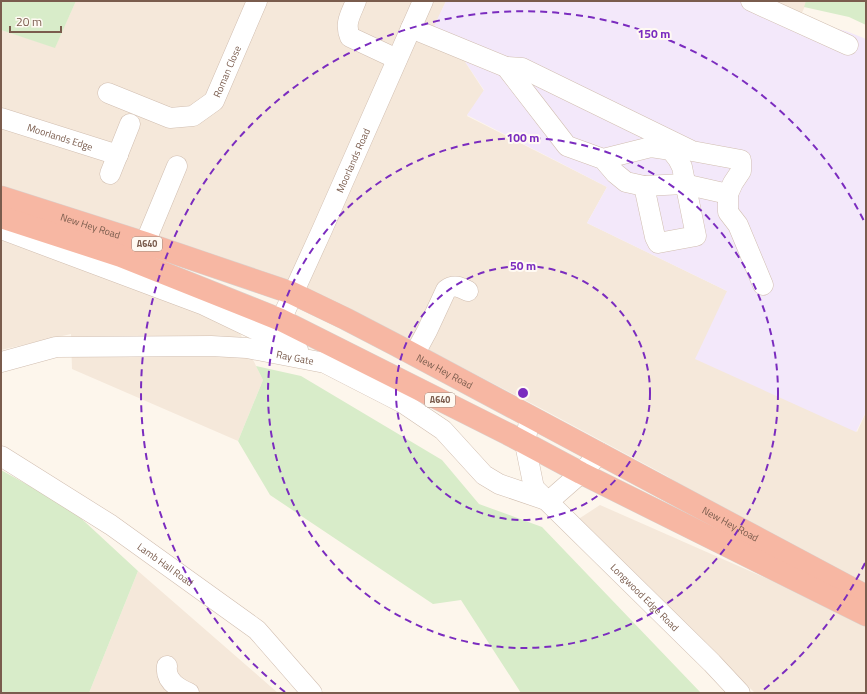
<svg xmlns="http://www.w3.org/2000/svg" width="867" height="694" font-family="'Titillium Web',sans-serif">
  <style>
    .residential { fill: #f5e8da }
    .education { fill: #f3e8fa }
    .green { fill: #d8ecc9 }
    .lines { fill: none; stroke-linecap: round; stroke-linejoin: round }
    .minor-casing { stroke: #d1beb0; stroke-width: 21 }
    .highway-casing { stroke: #dad1cd; stroke-width: 23 }
    .minor { stroke: #fff; stroke-width: 20 }
    .highway { stroke: #f7b7a3; stroke-width: 22 }
    .ring { fill: none; stroke: #7b2cbf; stroke-width: 2; stroke-dasharray: 7 5 }
    .labels { text-anchor: middle; stroke-width: 4; stroke-linejoin: round; paint-order: stroke }
    .shield { fill: #fffaf3; stroke: #a28b7f; stroke-width: 1 }
    .shield-label { font-size: 9px; font-weight: bold; fill: #7a5c4d }
    .street-label { font-size: 10px; fill: #7a5c4d; stroke: #fffaf3 }
    .centre { fill: #7b2cbf; stroke: #fffaf3; stroke-width: 2 }
    .ring-label { font-size: 12px; text-anchor: middle; font-weight: bold; fill: #7b2cbf; stroke: #fffaf3; stroke-width: 4; stroke-linejoin: round; paint-order: stroke }
  </style>
  <rect width="100%" height="100%" fill="#fdf6ec"/>
  <path class="residential" d="M 76,1 L 446,1 L 427,43 L 462,57 L 484,91 L 467,116 L 607,187 L 587,223 L 727,291 L 857,432 L 866,412 L 866,591 L 778,552 L 667,476 L 544,410 L 359,314 L 1,192 L 1,30 L 55,47 Z
    M 758,1 L 807,1 L 799,20 Z
    M 1,238 L 234,321 L 263,380 L 238,441 L 72,369 L 71,334 L 1,350 Z
    M 600,505 L 866,622 L 866,693 L 755,693 L 577,520 Z
    M 138,571 L 278,693 L 89,693 Z"/>
  <path class="education" d="M 446,1 L 758,1 L 799,20 L 846,31 L 866,39 L 866,412 L 856,432 L 695,359 L 727,291 L 587,223 L 607,187 L 467,115 L 484,90 L 462,57 L 426,43 Z"/>
  <path class="green" d="M 1,1 L 76,1 L 55,48 L 1,30 Z
    M 806,1 L 866,1 L 866,25 L 849,17 L 804,7 Z
    M 256,366 L 301,376 L 442,460 L 479,504 L 542,527 L 701,693 L 521,693 L 461,600 L 433,604 L 270,495 L 238,441 L 263,380 Z
    M 1,470 L 71,509 L 138,571 L 89,693 L 1,693 Z"/>
  <g class="lines">
    <g class="minor-casing">
      <g id="minor">
        <path d="M 356,1 C 351,14 344,23 350,37 L 397,59"/>
        <path d="M 751,1 L 848,45"/>
        <path d="M 411,28 L 506,67 L 567,146 L 603,159 L 615,173 L 626,182 L 644,186 L 655,237 L 658,243 L 696,236 L 682,167 L 678,159 L 671,150 L 651,147 L 603,159"/>
        <path d="M 506,67 L 522,68 L 692,151 L 741,160 L 741,171 L 733,183 L 728,194 L 728,212 L 738,225 L 763,285"/>
        <path id="s1" d="M 108,93 L 170,118 L 193,116 L 214,101 L 257,1"/>
        <path id="s2" d="M 1,118 L 118,155"/>
        <path d="M 110,174 L 130,124"/>
        <path d="M 644,186 L 684,184 L 728,194"/>
        <path d="M 1,229 L 204,305 L 298,350"/>
        <path d="M 145,243 L 177,166"/>
        <path id="s3" d="M 281,320 L 322,230 L 423,1"/>
        <path d="M 414,355 L 427,331 L 446,290 C 454,284 460,287 468,291"/>
        <path id="s4" d="M 1,362 L 56,347 L 211,346 L 247,348 L 325,363 L 403,403 L 443,430 L 484,475 L 499,484 L 549,501"/>
        <path id="s5" d="M 530,416 L 525,444 L 534,488 L 712,663 L 740,693"/>
        <path id="s6" d="M 1,456 L 111,525 L 257,630 L 312,693"/>
        <path d="M 549,501 L 581,473 L 600,453"/>
        <path d="M 167,666 C 165,680 177,688 189,693"/>
      </g>
    </g>
    <g class="highway-casing">
      <g id="highway">
        <path id="s7" d="M 1,197 L 145,243 L 292,293 L 346,319 L 396,345 L 866,596"/>
        <path d="M 1,217 L 121,256 L 281,320 L 508,434 L 581,473 L 866,615"/>
      </g>
    </g>
    <use href="#minor" class="minor"/>
    <use href="#highway" class="highway"/>
  </g>
  <g class="ring">
    <circle cx="523" cy="393" r="127"/>
    <circle cx="523" cy="393" r="255"/>
    <path d="M865 563A382 382 0 0 1 761 692M285 692A382 382 0 1 1 865 223"/>
  </g>
  <g class="labels">
    <g class="shield">
      <rect x="132" y="237" width="30" height="14" rx="3"/>
      <rect x="425" y="393" width="30" height="14" rx="3"/>
    </g>
    <g class="shield-label">
      <text x="147" y="247">A640</text>
      <text x="440" y="403">A640</text>
    </g>
    <g class="street-label">
      <text dy="4" stroke="none"><textPath href="#s1" startOffset="148">Roman Close</textPath></text>
      <text dy="4" stroke="none"><textPath href="#s2" startOffset="62">Moorlands Edge</textPath></text>
      <text dy="4" stroke="none"><textPath href="#s3" startOffset="175">Moorlands Road</textPath></text>
      <text dy="4" stroke="none"><textPath href="#s7" startOffset="94">New Hey Road</textPath></text>
      <text dy="4" stroke="none"><textPath href="#s4" startOffset="297">Ray Gate</textPath></text>
      <text dy="4" stroke="none"><textPath href="#s7" startOffset="478">New Hey Road</textPath></text>
      <text dy="4" stroke="none"><textPath href="#s7" startOffset="802">New Hey Road</textPath></text>
      <text dy="4" stroke="none"><textPath href="#s6" startOffset="197">Lamb Hall Road</textPath></text>
      <text dy="4" stroke="none"><textPath href="#s5" startOffset="229">Longwood Edge Road</textPath></text>
    </g>
  </g>
  <circle cx="523" cy="393" r="6" class="centre"/>
  <g class="ring-label">
    <text x="654" y="38">150 m</text>
    <text x="523" y="142">100 m</text>
    <text x="523" y="270">50 m</text>
  </g>
  <rect width="867" height="694" fill="none" stroke="#7a5c4d" stroke-width="4"/>
  <path d="M10 26v6h51v-6" fill="none" stroke="#7a5c4d" stroke-width="2"/>
  <text x="16" y="26" font-size="12" fill="#7a5c4d" stroke="#fffaf3" stroke-width="3" paint-order="stroke">20 m</text>
</svg>
